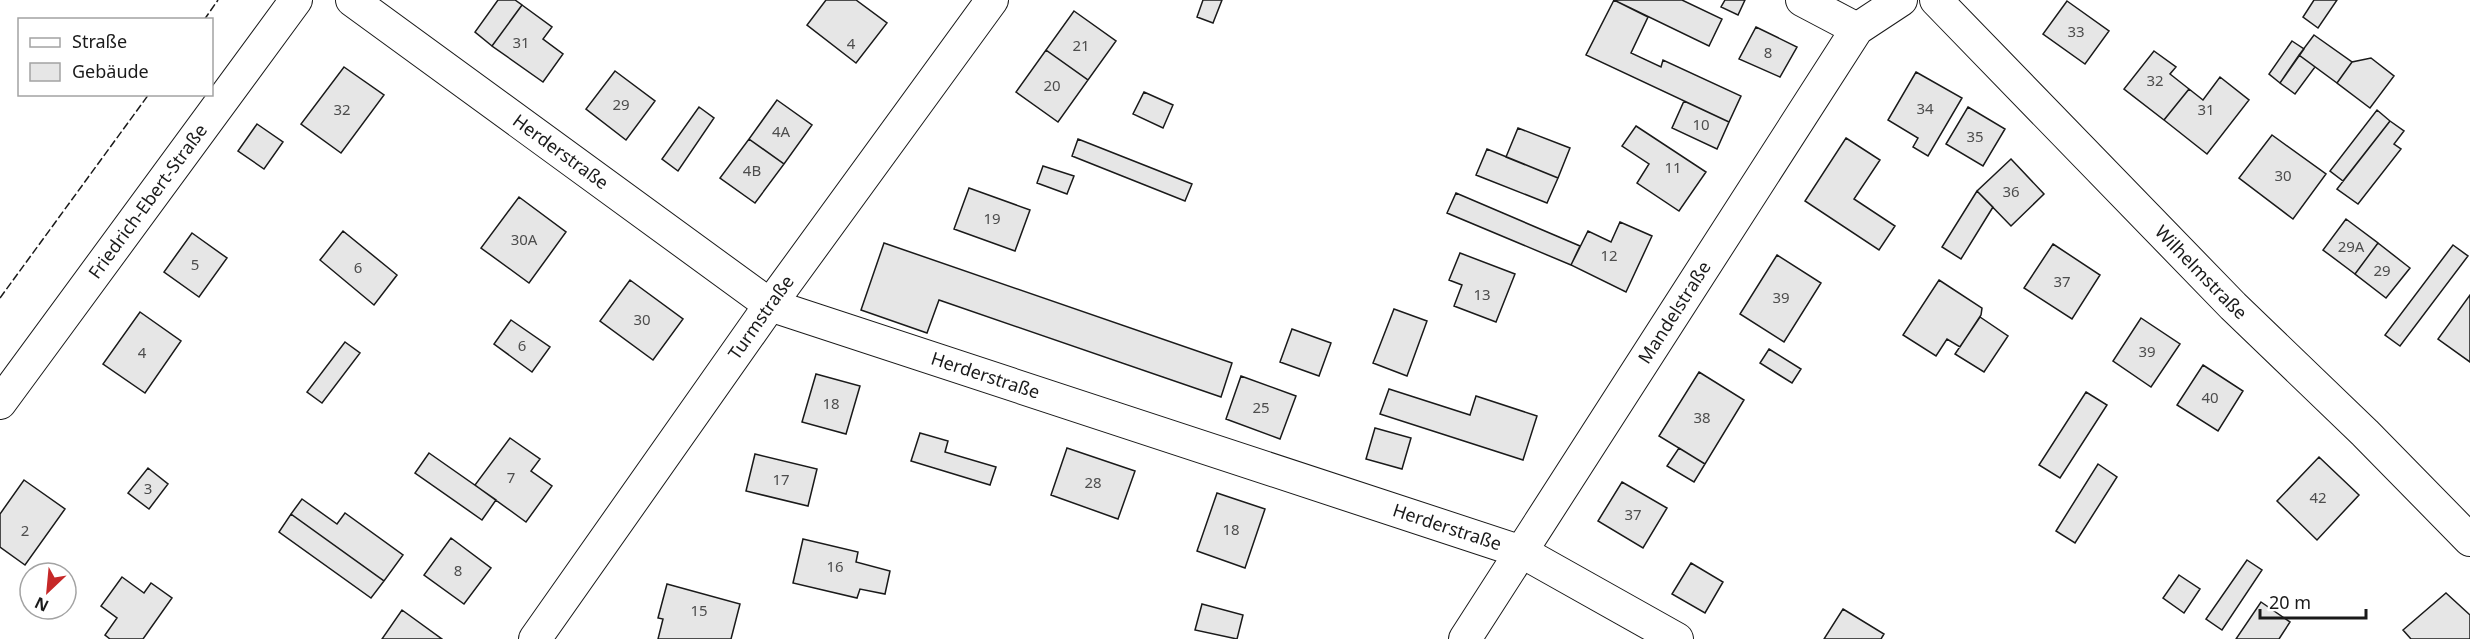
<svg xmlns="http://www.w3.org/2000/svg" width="2470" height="639" font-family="'Noto Sans',sans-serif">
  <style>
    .building { fill: #e6e6e6; stroke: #1a1a1a; stroke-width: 1.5 }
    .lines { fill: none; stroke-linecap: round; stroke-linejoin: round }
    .street-casing { stroke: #1a1a1a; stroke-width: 34 }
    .street { stroke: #fff; stroke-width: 32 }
    .fence { stroke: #1a1a1a; stroke-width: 1.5; stroke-dasharray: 8 3; stroke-linecap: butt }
    .labels { text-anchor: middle; stroke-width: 4.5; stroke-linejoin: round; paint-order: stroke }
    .number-label { font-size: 15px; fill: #4d4d4d }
    .street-label { font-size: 18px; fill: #1a1a1a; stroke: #fff }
  </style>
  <rect width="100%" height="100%" fill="#fff"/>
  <path class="building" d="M 498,0 L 515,0 L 522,5 L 492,46 L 475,32 Z
    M 826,0 L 856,0 L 887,23 L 856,63 L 807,25 Z
    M 1203,0 L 1222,0 L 1213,23 L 1197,17 Z
    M 1614,0 L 1648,17 L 1631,53 L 1661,67 L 1663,60 L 1741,96 L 1729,122 L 1586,55 Z
    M 1614,0 L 1682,0 L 1722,19 L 1709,46 Z
    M 1725,0 L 1724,0 L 1745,0 L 1738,15 L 1721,7 Z
    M 2314,0 L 2337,0 L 2318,28 L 2303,17 Z
    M 2067,1 L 2109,31 L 2085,64 L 2043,34 Z
    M 522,5 L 552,27 L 543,39 L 563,54 L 543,82 L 492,46 Z
    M 1074,11 L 1116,41 L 1088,80 L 1046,50 Z
    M 1756,27 L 1797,47 L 1780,77 L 1739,59 Z
    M 2314,35 L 2352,62 L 2337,83 L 2299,55 Z
    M 2292,41 L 2304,49 L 2280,83 L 2269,74 Z
    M 1046,50 L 1088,80 L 1058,122 L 1016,92 Z
    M 2154,51 L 2176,67 L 2170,74 L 2189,89 L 2164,120 L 2124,89 Z
    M 2299,55 L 2315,67 L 2295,94 L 2280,83 Z
    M 2371,58 L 2394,76 L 2370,108 L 2337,83 L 2352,62 Z
    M 344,67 L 384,95 L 341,153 L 301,124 Z
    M 615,71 L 655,101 L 626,140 L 586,109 Z
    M 1916,72 L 1962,98 L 1928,156 L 1913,147 L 1918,138 L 1888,120 Z
    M 2220,77 L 2249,100 L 2207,154 L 2164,120 L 2189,89 L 2203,100 Z
    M 1144,92 L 1173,105 L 1163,128 L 1133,114 Z
    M 777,100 L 812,125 L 784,164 L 749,139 Z
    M 1684,101 L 1729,122 L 1717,149 L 1672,128 Z
    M 699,107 L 714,118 L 678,171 L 662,159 Z
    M 1968,107 L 2005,129 L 1983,166 L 1946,144 Z
    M 2377,110 L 2390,121 L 2343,181 L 2330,171 Z
    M 2390,121 L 2404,131 L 2394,144 L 2401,149 L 2358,204 L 2337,189 Z
    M 257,124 L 283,142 L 264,169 L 238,151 Z
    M 1636,126 L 1706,172 L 1679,211 L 1637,183 L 1649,164 L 1622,146 Z
    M 1518,128 L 1570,148 L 1558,178 L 1506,157 Z
    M 2272,135 L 2326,174 L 2293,219 L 2239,178 Z
    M 1846,138 L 1880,160 L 1854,199 L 1895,226 L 1879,250 L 1805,201 Z
    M 749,139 L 784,164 L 755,203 L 720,178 Z
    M 1078,139 L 1192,184 L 1185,201 L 1072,156 Z
    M 1487,149 L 1558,178 L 1547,203 L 1476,175 Z
    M 2011,159 L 2044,194 L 2011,226 L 1977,191 Z
    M 1043,166 L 1074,176 L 1067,194 L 1037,183 Z
    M 969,188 L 1030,210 L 1015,251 L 954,229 Z
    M 1977,191 L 1993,207 L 1961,259 L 1942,247 Z
    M 1456,193 L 1580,246 L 1571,265 L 1447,213 Z
    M 519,197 L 566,232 L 529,283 L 481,248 Z
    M 2346,219 L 2378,243 L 2355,274 L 2323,250 Z
    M 1620,222 L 1652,236 L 1626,292 L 1571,265 L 1588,231 L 1611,242 Z
    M 343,231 L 397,275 L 374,305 L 320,260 Z
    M 192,233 L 227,258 L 199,297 L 164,272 Z
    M 884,243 L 1232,363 L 1221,397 L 939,300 L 927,333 L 861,310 Z
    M 2378,243 L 2410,268 L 2386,298 L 2355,274 Z
    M 2053,244 L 2100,275 L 2072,319 L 2024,288 Z
    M 2453,245 L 2468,256 L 2400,346 L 2385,335 Z
    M 1460,253 L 1515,274 L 1496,322 L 1454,306 L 1462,285 L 1449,280 Z
    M 1777,255 L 1821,283 L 1784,342 L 1740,314 Z
    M 630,280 L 683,319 L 653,360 L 600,321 Z
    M 1939,280 L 1982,308 L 1981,315 L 1960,347 L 1947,339 L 1936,356 L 1903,335 Z
    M 2470,295 L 2470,362 L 2438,339 Z
    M 1394,309 L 1427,321 L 1407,376 L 1373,363 Z
    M 140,312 L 181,341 L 145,393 L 103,364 Z
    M 1980,317 L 2008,336 L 1984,372 L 1955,354 Z
    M 2141,318 L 2180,344 L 2151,387 L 2113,361 Z
    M 511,320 L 550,347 L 532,372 L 494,344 Z
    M 1292,329 L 1331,343 L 1319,376 L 1280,362 Z
    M 345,342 L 360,353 L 322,403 L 307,392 Z
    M 1769,349 L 1801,369 L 1792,383 L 1760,363 Z
    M 2203,365 L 2243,391 L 2218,431 L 2177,405 Z
    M 1699,372 L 1744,400 L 1705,464 L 1659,436 Z
    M 816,374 L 860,386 L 846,434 L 802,422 Z
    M 1241,376 L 1296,396 L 1280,439 L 1226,419 Z
    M 1389,389 L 1470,415 L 1476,396 L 1537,416 L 1523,460 L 1380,414 Z
    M 2086,392 L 2107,405 L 2060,478 L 2039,465 Z
    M 1375,428 L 1411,438 L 1402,469 L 1366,459 Z
    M 920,433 L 948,441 L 945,452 L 996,467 L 990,485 L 911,461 Z
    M 510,438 L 540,459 L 531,471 L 552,486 L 526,522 L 475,485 Z
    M 1067,448 L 1135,471 L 1118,519 L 1051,495 Z
    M 1679,448 L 1705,464 L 1694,482 L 1667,466 Z
    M 429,453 L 496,500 L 482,520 L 415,473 Z
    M 755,454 L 817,469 L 808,506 L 746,491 Z
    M 2319,457 L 2359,495 L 2317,540 L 2277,501 Z
    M 2098,464 L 2117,477 L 2075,543 L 2056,531 Z
    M 148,468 L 168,484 L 149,509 L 128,493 Z
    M 24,480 L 65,509 L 25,565 L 0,547 L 0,514 Z
    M 1622,482 L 1667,508 L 1643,548 L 1598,521 Z
    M 1217,493 L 1265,509 L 1245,568 L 1197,551 Z
    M 302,499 L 337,524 L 345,513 L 403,555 L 384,581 L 291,514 Z
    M 291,514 L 384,581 L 371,598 L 279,532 Z
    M 451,538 L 491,568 L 464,604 L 424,575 Z
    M 803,539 L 858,552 L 856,562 L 890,571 L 885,594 L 860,589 L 857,598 L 793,583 Z
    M 2247,560 L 2262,570 L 2222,630 L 2206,619 Z
    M 1691,563 L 1723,582 L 1705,613 L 1672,594 Z
    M 2179,575 L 2200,589 L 2184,613 L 2163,598 Z
    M 122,577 L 144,593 L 151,583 L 172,598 L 143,639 L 110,639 L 105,635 L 117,618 L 101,606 Z
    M 667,584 L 740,604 L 731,639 L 658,639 L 663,619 L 658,618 Z
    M 2446,593 L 2470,615 L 2470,639 L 2411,639 L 2403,630 Z
    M 2261,602 L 2290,622 L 2279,639 L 2236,639 Z
    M 1202,604 L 1243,615 L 1237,639 L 1195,630 Z
    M 1843,609 L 1884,634 L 1881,639 L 1824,639 Z
    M 402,610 L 442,639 L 382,639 Z"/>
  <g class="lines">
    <g class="street-casing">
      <g id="street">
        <path id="s1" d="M 352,0 L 770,305 L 1522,552 L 1677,639"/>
        <path d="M 1802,0 L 1857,29"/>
        <path id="s2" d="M 1936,0 L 2233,306 L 2365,433 L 2470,540"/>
        <path id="s3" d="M 0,403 L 296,0"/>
        <path id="s4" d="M 535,639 L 770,305 L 992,0"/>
        <path id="s5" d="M 1465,639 L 1857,29 L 1901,0"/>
      </g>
    </g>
    <use href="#street" class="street"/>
    <path class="fence" d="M 204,20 L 218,0
      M 0,298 L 149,94"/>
  </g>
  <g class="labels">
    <g class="number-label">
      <text x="2076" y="37">33</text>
      <text x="521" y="48">31</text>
      <text x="851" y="49">4</text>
      <text x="1081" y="51">21</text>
      <text x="1768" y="58">8</text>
      <text x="2155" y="86">32</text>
      <text x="1052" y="91">20</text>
      <text x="621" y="110">29</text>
      <text x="1925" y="114">34</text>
      <text x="342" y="115">32</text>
      <text x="2206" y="115">31</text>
      <text x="1701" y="130">10</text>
      <text x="781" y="137">4A</text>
      <text x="1975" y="142">35</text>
      <text x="1673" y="173">11</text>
      <text x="752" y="176">4B</text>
      <text x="2283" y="181">30</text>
      <text x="2011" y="197">36</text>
      <text x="992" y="224">19</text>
      <text x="524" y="245">30A</text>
      <text x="2351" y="252">29A</text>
      <text x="1609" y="261">12</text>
      <text x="195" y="270">5</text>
      <text x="358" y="273">6</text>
      <text x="2382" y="276">29</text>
      <text x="2062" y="287">37</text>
      <text x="1482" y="300">13</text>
      <text x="1781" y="303">39</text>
      <text x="642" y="325">30</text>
      <text x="522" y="351">6</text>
      <text x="2147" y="357">39</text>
      <text x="142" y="358">4</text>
      <text x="2210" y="403">40</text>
      <text x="831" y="409">18</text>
      <text x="1261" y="413">25</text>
      <text x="1702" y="423">38</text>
      <text x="511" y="483">7</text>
      <text x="781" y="485">17</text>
      <text x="1093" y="488">28</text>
      <text x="148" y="494">3</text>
      <text x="2318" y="503">42</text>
      <text x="1633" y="520">37</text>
      <text x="1231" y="535">18</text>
      <text x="25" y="536">2</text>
      <text x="835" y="572">16</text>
      <text x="458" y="576">8</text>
      <text x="699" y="616">15</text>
    </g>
    <g class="street-label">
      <text dy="6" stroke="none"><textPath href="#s1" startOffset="258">Herderstraße</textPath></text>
      <text dy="6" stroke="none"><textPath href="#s3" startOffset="250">Friedrich-Ebert-Straße</textPath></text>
      <text dy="6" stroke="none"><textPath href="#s2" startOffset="380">Wilhelmstraße</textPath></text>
      <text dy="6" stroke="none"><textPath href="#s5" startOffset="388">Mandelstraße</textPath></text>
      <text dy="6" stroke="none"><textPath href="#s4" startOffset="393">Turmstraße</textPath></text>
      <text dy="6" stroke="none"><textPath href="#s1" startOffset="744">Herderstraße</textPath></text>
      <text dy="6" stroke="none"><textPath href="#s1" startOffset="1230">Herderstraße</textPath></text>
    </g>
  </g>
  <rect x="18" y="18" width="195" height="78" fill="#ffffff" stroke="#a3a3a3" stroke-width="1.5"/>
  <rect x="30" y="38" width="30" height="9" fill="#ffffff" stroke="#a3a3a3" stroke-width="1.5"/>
  <text x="72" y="48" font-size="18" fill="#1a1a1a">Straße</text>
  <rect x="30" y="63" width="30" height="18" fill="#e6e6e6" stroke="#a3a3a3" stroke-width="1.5"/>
  <text x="72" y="78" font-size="18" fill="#1a1a1a">Gebäude</text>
  <g transform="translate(48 591) rotate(206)"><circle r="28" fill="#ffffff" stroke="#a3a3a3" stroke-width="1.5"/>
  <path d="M0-4.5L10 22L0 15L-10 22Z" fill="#c62828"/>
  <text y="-9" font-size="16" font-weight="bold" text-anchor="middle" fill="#1a1a1a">N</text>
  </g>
  <path d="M2260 609v9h106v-9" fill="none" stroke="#1a1a1a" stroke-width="3"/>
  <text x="2269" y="609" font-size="18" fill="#1a1a1a" stroke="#ffffff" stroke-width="4.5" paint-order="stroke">20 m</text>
</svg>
